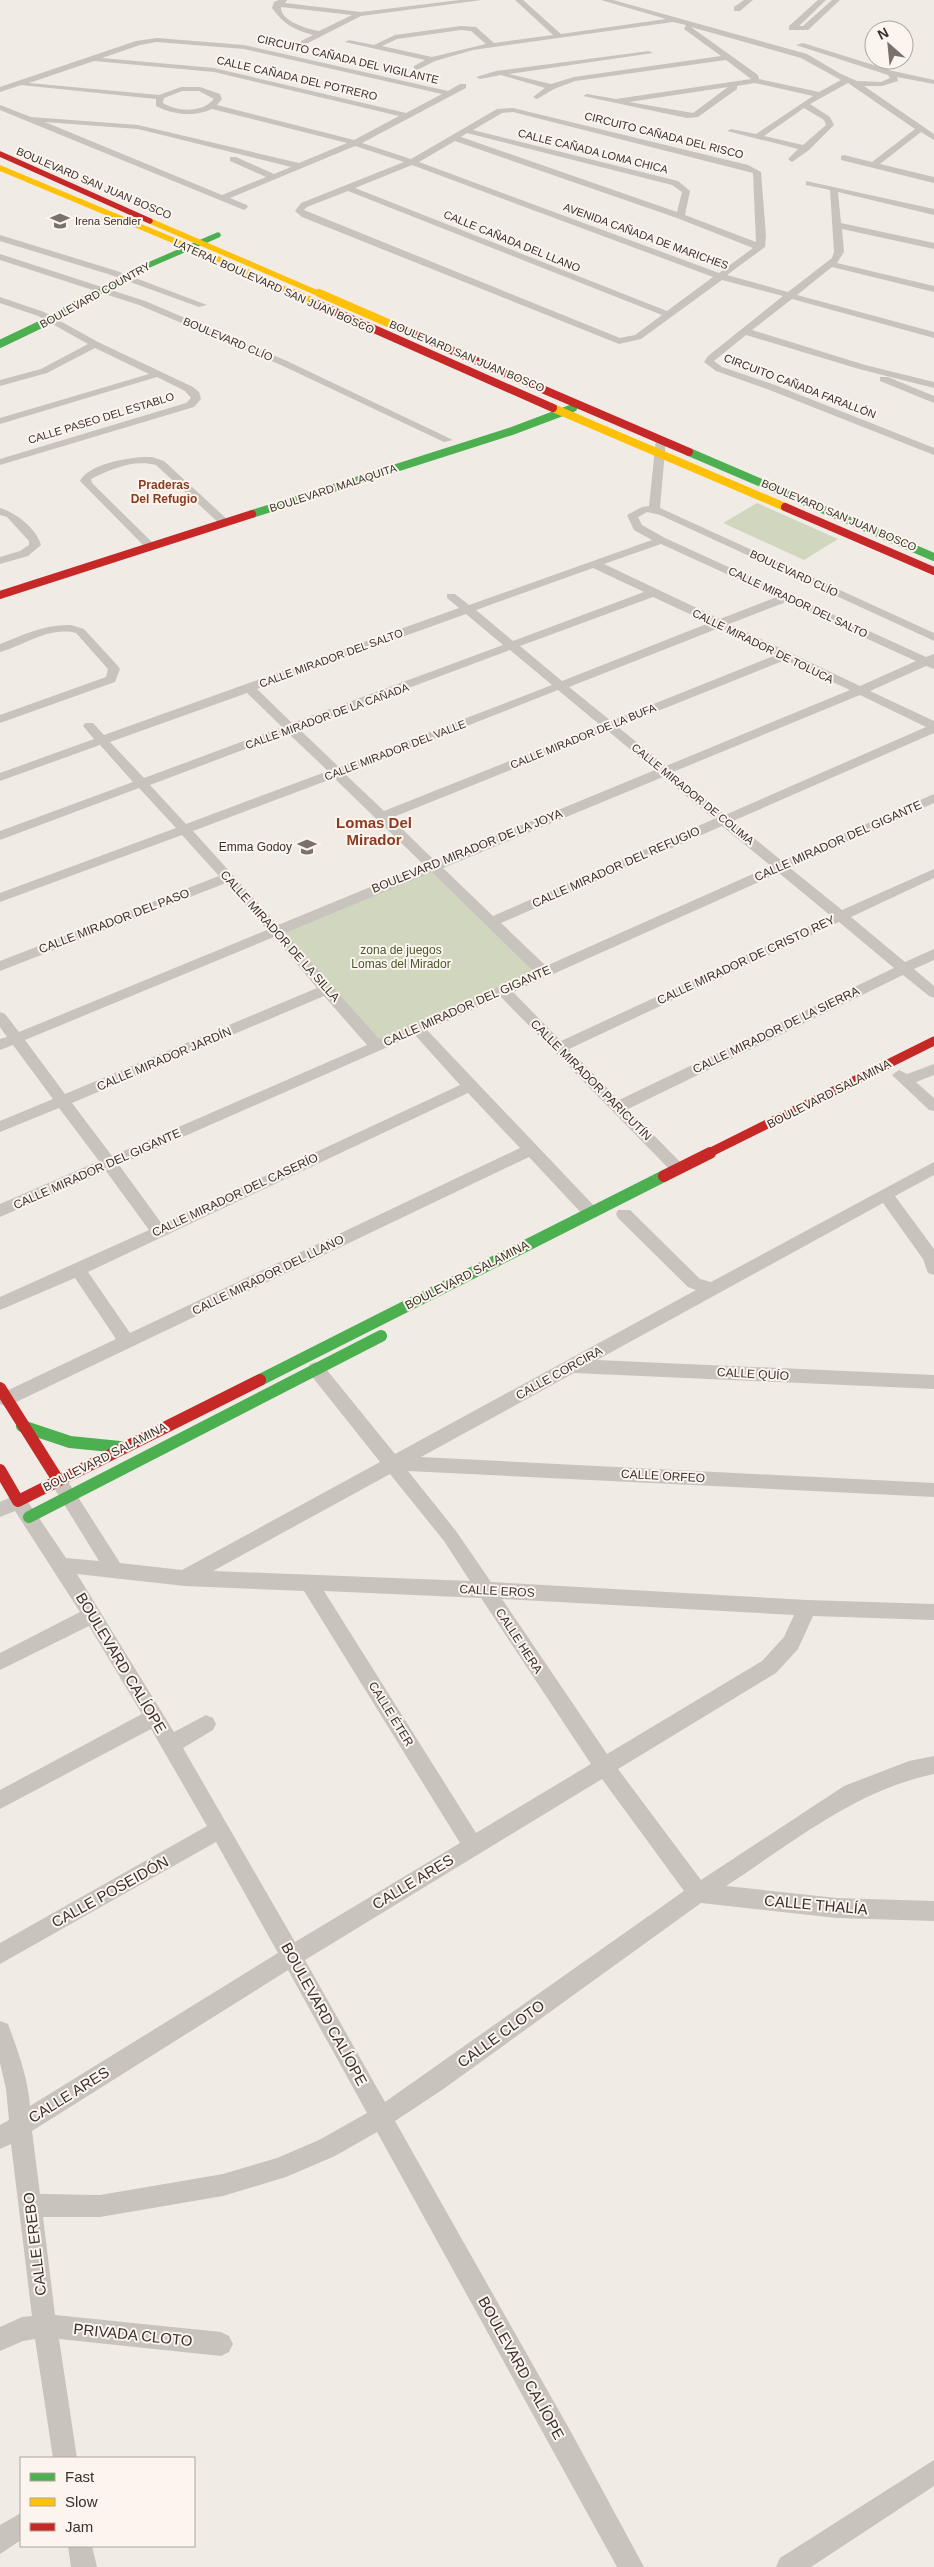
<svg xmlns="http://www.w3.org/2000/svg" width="934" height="2567" font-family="Helvetica,sans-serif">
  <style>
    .green { fill: #d1d6bf }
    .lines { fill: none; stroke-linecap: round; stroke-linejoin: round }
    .street { fill: #c9c3be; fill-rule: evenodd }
    .fast-far2 { stroke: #4caf50; stroke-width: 5.5 }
    .fast-far1 { stroke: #4caf50; stroke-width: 8 }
    .fast { stroke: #4caf50; stroke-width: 12 }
    .slow-far1 { stroke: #ffc107; stroke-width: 5.5 }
    .slow { stroke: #ffc107; stroke-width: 8 }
    .jam-far3 { stroke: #c62828; stroke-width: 5.5 }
    .jam-far2 { stroke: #c62828; stroke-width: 8 }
    .jam-far1 { stroke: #c62828; stroke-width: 9 }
    .jam { stroke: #c62828; stroke-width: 12 }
    .labels { text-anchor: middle; stroke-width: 4; stroke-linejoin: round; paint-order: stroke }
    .far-street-label { font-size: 11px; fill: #3b302b; stroke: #fbf5ee }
    .far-poi-label { font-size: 11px; fill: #3b302b; stroke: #fbf5ee; text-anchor: start }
    .far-quarter-label { font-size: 12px; font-weight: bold; fill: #8c3b22; stroke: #fbf5ee }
    .street-label { font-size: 12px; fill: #3b302b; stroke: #fbf5ee }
    .poi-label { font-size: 12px; fill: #3b302b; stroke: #fbf5ee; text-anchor: end }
    .park-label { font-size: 12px; fill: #4a5a2e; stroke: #fbf5ee }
    .quarter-label { font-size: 15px; font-weight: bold; fill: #8c3b22; stroke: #fbf5ee }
    .near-street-label { font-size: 15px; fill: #3b302b; stroke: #fbf5ee }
  </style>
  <rect width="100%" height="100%" fill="#f0ebe5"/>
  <path class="green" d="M 757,503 L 838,539 L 804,560 L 723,523 Z
    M 432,863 L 546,973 L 382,1046 L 276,930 Z"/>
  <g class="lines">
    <path class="street" d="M 279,0 L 287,0 L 285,3 L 361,12 L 460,0 L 482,0 L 361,16 L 304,45 L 301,45 L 301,41 L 313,35 C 295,30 283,24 272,8 L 274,2 ZM 281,7 L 352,15 L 319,31 C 307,29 280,21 281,7 Z
      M 515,0 L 523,0 L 561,34 L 666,19 L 601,0 L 613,0 L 807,54 L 841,74 L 857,81 L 881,82 L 890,78 L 888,75 L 796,45 L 803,43 L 893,71 L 934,80 L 934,84 L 897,77 L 898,81 L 882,86 L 864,86 L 934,134 L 934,140 L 921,132 L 880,164 L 934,177 L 934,183 L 841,160 L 841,156 L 844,155 L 872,162 L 915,129 L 848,83 L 810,104 L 830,117 L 834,125 L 809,150 L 792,162 L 788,159 L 798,149 L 727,131 L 731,129 L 756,134 L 813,96 L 755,83 L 737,86 L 737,89 L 698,117 L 687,118 L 583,96 L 587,94 L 616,99 L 751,79 L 726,60 L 575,81 L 554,89 L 537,99 L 533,97 L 545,88 L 501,75 L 480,79 L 476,77 L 496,71 L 649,51 L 653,53 L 509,74 L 551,84 L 574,77 L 721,56 L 684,29 L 686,25 L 673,22 L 473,50 L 435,61 L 417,70 L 414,70 L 414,66 L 425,60 L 345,42 L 349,40 L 374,45 L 395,35 L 461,26 L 476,27 L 494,43 L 553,35 ZM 691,27 L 801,58 L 841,80 L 819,92 L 759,79 L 758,75 ZM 461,30 L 471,31 L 486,44 L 432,57 L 382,46 L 397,39 ZM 728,87 L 693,113 L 629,102 ZM 804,108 L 824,120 L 826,125 L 803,145 L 764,136 Z
      M 744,0 L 753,0 L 740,11 L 734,11 L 734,7 Z
      M 818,0 L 826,0 L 799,26 L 803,26 L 832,0 L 840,0 L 808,30 L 789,30 L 789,26 Z
      M 157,38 L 244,45 L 448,91 L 460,84 L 466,84 L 466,88 L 362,143 L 411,159 L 497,109 L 513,108 L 748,165 L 761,172 L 766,236 L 765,247 L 727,275 L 788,292 L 832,258 L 834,252 L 830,190 L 806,185 L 806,181 L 934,209 L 934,215 L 838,192 L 841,223 L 934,243 L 934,249 L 842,229 L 844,252 L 837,263 L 934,286 L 934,292 L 832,267 L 797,295 L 934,332 L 934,338 L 792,299 L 752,330 L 865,365 L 934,382 L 934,388 L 859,369 L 746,335 L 714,361 L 722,367 L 775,385 L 934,448 L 934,455 L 767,389 L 716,371 L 704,362 L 708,356 L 783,296 L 722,280 L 641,339 L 619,344 L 302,217 L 295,211 L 301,203 L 404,162 L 355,146 L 230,198 L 247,205 L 248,207 L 244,210 L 0,110 L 0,105 L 31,117 L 138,125 L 299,163 L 347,143 L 212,109 C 195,117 173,115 156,106 L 156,99 L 21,85 L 0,92 L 0,87 L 136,41 ZM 157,42 L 244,49 L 442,94 L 406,113 L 214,68 L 102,58 L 140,45 ZM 94,61 L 214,72 L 399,116 L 354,140 L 217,105 L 222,99 L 220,94 L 200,87 L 181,87 L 159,95 L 29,83 ZM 182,91 L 199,91 L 214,99 C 202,113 178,112 163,103 L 164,98 ZM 513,112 L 753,173 L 756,242 L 685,215 L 690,191 L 678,181 L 473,130 L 502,113 ZM 45,122 L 138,129 L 291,167 L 274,174 L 236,157 L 230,157 L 230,161 L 266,177 L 222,195 ZM 467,133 L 672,185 L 682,192 L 677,212 L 461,137 ZM 455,141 L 677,218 L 753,248 L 719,273 L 419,162 ZM 412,165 L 713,277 L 667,311 L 355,188 ZM 348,191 L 662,315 L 635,335 L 620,338 L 304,210 L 307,207 Z
      M 0,235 L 117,271 L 207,305 L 199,307 L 111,275 L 0,241 Z
      M 0,254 L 145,301 L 287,361 L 453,440 L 444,442 L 281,365 L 139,305 L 0,260 Z
      M 0,297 L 44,312 L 98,342 L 193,387 L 199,392 L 201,399 L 194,407 L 0,465 L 0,459 L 186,403 L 191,398 L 185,391 L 157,377 L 0,424 L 0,418 L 149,374 L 95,348 L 47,373 L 0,386 L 0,380 L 41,369 L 88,344 L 38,316 L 0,303 Z
      M 880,377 L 888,377 L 934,396 L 934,403 L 880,381 Z
      M 661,436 L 666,439 L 660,508 L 934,633 L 934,641 L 930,639 L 660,515 L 647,512 L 638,517 L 642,525 L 665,538 L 926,657 L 934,654 L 934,669 L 926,666 L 870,691 L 934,721 L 934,733 L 733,821 L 782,861 L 934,794 L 934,803 L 790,868 L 842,910 L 934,869 L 934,878 L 851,917 L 905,962 L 934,949 L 934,960 L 914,969 L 934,986 L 934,998 L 929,996 L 903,975 L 628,1109 L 683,1165 L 686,1169 L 683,1173 L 673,1173 L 501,997 L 427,1030 L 597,1209 L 599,1213 L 597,1217 L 585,1217 L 529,1157 L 12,1404 L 6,1406 L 0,1404 L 0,1394 L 116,1339 L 75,1278 L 0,1310 L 0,1297 L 149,1230 L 106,1171 L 0,1217 L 0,1204 L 99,1161 L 59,1108 L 0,1132 L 0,1121 L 53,1099 L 13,1045 L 0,1050 L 0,1039 L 7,1037 L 0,1027 L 0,1012 L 5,1014 L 19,1032 L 267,930 L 226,883 L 0,971 L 0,961 L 219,876 L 182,835 L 0,902 L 0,893 L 176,828 L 139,788 L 0,840 L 0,831 L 133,782 L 100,745 L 0,781 L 0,773 L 94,739 L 83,726 L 85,723 L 93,723 L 104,735 L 459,608 L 447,598 L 447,594 L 455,594 L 469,605 L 652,540 L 634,530 L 627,515 L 642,507 L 649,506 L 656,439 ZM 661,544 L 777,597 L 720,619 L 604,564 ZM 593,568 L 644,592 L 513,641 L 476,610 ZM 653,597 L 709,623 L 562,681 L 520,646 ZM 786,602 L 916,661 L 860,686 L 729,624 ZM 466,614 L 503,645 L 292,723 L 257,689 ZM 719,628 L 776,655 L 611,721 L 569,687 ZM 510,650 L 552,685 L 339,767 L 299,729 ZM 785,660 L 850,690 L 666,766 L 618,727 ZM 558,690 L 600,725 L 384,811 L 345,774 ZM 247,693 L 282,727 L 144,778 L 110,742 ZM 860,695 L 926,727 L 725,815 L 673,772 ZM 608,731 L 655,770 L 435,861 L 391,818 ZM 288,733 L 328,771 L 186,824 L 150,785 ZM 663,777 L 714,819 L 493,916 L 443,868 ZM 334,778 L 424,865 L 278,925 L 193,831 ZM 722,826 L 771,866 L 546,966 L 501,923 ZM 432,872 L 534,972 L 379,1039 L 285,933 ZM 779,873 L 831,916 L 561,1041 L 513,992 ZM 839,922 L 894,968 L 619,1100 L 569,1049 ZM 274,937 L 317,988 L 65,1094 L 25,1040 ZM 324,996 L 367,1045 L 112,1156 L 72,1103 ZM 415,1035 L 460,1085 L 162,1224 L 119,1165 ZM 468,1093 L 520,1148 L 130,1333 L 88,1272 Z
      M 152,457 L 164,461 L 229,521 L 229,525 L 221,525 L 156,465 C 134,459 111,469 91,479 L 92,483 L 156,546 L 150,549 L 146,548 L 80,481 C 89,463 133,456 152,457 Z
      M 0,508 C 15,512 37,529 41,545 L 28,556 L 0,564 L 0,557 L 20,551 L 29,545 L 29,541 L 7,517 L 0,515 Z
      M 71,625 L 84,629 L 118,666 L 120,669 L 115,682 L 0,723 L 0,715 L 106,677 L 108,669 L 76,633 C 49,626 25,645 0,652 L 0,644 C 23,635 45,624 71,625 Z
      M 934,1064 L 934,1075 L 916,1082 L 934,1098 L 934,1111 L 929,1110 L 892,1075 L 899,1070 L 907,1074 Z
      M 934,1162 L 934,1175 L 895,1196 L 934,1249 L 934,1275 L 928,1273 L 923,1259 L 883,1203 L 597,1360 L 934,1375 L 934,1389 L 574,1373 L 421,1457 L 934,1483 L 934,1497 L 408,1471 L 456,1531 L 491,1582 L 807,1600 L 934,1604 L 934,1620 L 813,1616 L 798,1649 L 776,1673 L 618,1769 L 701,1880 L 844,1786 L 909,1761 L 934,1756 L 934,1774 C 856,1790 792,1843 726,1886 L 837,1898 L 934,1901 L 934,1921 L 837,1918 L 701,1903 L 442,2090 L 395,2121 L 571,2432 L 644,2567 L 617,2567 L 377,2132 L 335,2156 L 286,2177 L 223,2196 L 100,2217 L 43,2217 L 55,2315 L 221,2332 L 229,2336 L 233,2344 L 229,2352 L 221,2356 L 59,2339 L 77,2458 L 53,2458 L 35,2339 L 23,2341 L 0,2351 L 0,2327 L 22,2317 L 32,2316 L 11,2144 L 0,2149 L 0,2125 L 9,2120 L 6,2089 L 0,2063 L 0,2021 L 8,2024 C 18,2051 28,2078 30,2106 L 278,1953 L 216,1842 L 0,1964 L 0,1943 L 207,1826 L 151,1729 L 0,1809 L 0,1790 L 142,1714 L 89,1626 L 0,1670 L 0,1653 L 80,1612 L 15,1511 L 0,1517 L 0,1502 L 18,1494 L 24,1496 L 66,1558 L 99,1561 L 54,1488 L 57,1483 L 63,1481 L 69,1483 L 120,1563 L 182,1570 L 380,1462 L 310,1374 L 308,1369 L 310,1364 L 316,1362 L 322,1364 L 395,1454 L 696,1290 L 688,1287 L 618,1218 L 616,1214 L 618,1210 L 630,1210 L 700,1279 L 711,1282 ZM 390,1474 L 444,1541 L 470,1581 L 213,1571 ZM 77,1574 L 185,1586 L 304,1591 L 460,1843 L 295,1942 L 183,1748 L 213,1730 L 216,1724 L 213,1718 L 206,1715 L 174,1732 ZM 324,1591 L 481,1598 L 591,1764 L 476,1833 ZM 502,1599 L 794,1615 L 784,1637 L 762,1661 L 607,1754 ZM 602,1779 L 684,1891 L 385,2102 L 305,1960 ZM 288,1970 L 367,2113 L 319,2140 L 277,2158 L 223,2174 L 100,2195 L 40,2194 L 32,2131 Z
      M 934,2460 L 934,2486 L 811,2567 L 776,2567 L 780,2558 Z
      M 21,2513 L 21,2540 L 0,2554 L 0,2525 Z
      M 68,2546 L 92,2546 L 97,2567 L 71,2567 Z"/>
    <path class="fast-far2" d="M 94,295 L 135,271 L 218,235"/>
    <path class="fast-far1" d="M 0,344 L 50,320 L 96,293
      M 689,452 L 934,557
      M 252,514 L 512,431 L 573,408"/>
    <path class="fast" d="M 260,1380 L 664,1176
      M 22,1426 L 70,1442 L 120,1447
      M 29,1517 L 381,1336"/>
    <path class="slow-far1" d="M 0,168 L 237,267 L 297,295
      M 150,221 L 322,295"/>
    <path class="slow" d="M 294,293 L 313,302
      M 319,293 L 395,326
      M 553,408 L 785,507"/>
    <path class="jam-far3" d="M 0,154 L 150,221"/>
    <path class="jam-far2" d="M 313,302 L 553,408
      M 395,326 L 689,452
      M 785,507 L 934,571
      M 0,595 L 252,514"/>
    <path class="jam-far1" d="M 707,1154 L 934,1041"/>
    <path class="jam" d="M 664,1176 L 710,1153
      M 0,1388 L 58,1480
      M 0,1470 L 18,1501 L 260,1380"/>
  </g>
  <defs>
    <g id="university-bare" transform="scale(1.5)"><path d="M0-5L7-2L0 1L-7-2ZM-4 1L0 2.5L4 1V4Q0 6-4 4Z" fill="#7a716c" stroke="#fbf5ee" stroke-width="2.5" paint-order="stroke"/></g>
    <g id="school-bare" transform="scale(1.5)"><path d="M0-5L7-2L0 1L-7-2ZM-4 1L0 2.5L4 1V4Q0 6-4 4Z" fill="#7a716c" stroke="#fbf5ee" stroke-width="2.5" paint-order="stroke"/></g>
  </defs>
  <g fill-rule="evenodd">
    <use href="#university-bare" x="60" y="221"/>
    <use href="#school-bare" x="307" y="847"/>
  </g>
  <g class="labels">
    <g class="far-street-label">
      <text transform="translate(348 59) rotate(13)" y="4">CIRCUITO CAÑADA DEL VIGILANTE</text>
      <text transform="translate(297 78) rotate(13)" y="4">CALLE CAÑADA DEL POTRERO</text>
      <text transform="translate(664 135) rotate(14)" y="4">CIRCUITO CAÑADA DEL RISCO</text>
      <text transform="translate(593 151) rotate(14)" y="4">CALLE CAÑADA LOMA CHICA</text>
      <text transform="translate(94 183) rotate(23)" y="4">BOULEVARD SAN JUAN BOSCO</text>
      <text transform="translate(646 236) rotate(20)" y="4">AVENIDA CAÑADA DE MARICHES</text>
      <text transform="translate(512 241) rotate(22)" y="4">CALLE CAÑADA DEL LLANO</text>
      <text transform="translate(274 286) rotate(24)" y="4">LATERAL BOULEVARD SAN JUAN BOSCO</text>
      <text transform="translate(95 295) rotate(-29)" y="4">BOULEVARD COUNTRY</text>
      <text transform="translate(228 339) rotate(23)" y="4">BOULEVARD CLÍO</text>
      <text transform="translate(467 356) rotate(23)" y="4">BOULEVARD SAN JUAN BOSCO</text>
      <text transform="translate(800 386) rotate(21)" y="4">CIRCUITO CAÑADA FARALLÓN</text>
      <text transform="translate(101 418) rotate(-17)" y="4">CALLE PASEO DEL ESTABLO</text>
      <text transform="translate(333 488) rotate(-18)" y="4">BOULEVARD MALAQUITA</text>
      <text transform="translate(839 515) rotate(23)" y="4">BOULEVARD SAN JUAN BOSCO</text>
      <text transform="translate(794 573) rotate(25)" y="4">BOULEVARD CLÍO</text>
      <text transform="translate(798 602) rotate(25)" y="4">CALLE MIRADOR DEL SALTO</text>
      <text transform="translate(763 646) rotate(26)" y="4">CALLE MIRADOR DE TOLUCA</text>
      <text transform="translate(331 658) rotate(-20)" y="4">CALLE MIRADOR DEL SALTO</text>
      <text transform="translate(327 716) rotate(-20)" y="4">CALLE MIRADOR DE LA CAÑADA</text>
      <text transform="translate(583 736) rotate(-22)" y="4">CALLE MIRADOR DE LA BUFA</text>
      <text transform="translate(395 750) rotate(-21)" y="4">CALLE MIRADOR DEL VALLE</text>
      <text transform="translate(693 794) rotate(39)" y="4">CALLE MIRADOR DE COLIMA</text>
    </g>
    <g class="far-poi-label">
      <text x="75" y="225">Irena Sendler</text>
    </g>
    <g class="far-quarter-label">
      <text x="164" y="489">Praderas<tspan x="164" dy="14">Del Refugio</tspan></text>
    </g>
    <g class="street-label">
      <text transform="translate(838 841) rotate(-24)" y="4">CALLE MIRADOR DEL GIGANTE</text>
      <text transform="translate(467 851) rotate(-22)" y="4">BOULEVARD MIRADOR DE LA JOYA</text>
      <text transform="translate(616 867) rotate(-24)" y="4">CALLE MIRADOR DEL REFUGIO</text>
      <text transform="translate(114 921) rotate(-21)" y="4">CALLE MIRADOR DEL PASO</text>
      <text transform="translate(280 936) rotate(48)" y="4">CALLE MIRADOR DE LA SILLA</text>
      <text transform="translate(746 960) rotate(-25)" y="4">CALLE MIRADOR DE CRISTO REY</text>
      <text transform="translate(467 1006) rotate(-24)" y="4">CALLE MIRADOR DEL GIGANTE</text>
      <text transform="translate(776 1030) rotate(-26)" y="4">CALLE MIRADOR DE LA SIERRA</text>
      <text transform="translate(164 1059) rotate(-23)" y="4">CALLE MIRADOR JARDÍN</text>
      <text transform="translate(591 1080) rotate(45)" y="4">CALLE MIRADOR PARICUTÍN</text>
      <text transform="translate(829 1094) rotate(-27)" y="4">BOULEVARD SALAMINA</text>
      <text transform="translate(97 1169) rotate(-24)" y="4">CALLE MIRADOR DEL GIGANTE</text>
      <text transform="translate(235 1195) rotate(-25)" y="4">CALLE MIRADOR DEL CASERÍO</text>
      <text transform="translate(268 1275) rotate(-26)" y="4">CALLE MIRADOR DEL LLANO</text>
      <text transform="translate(467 1275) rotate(-27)" y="4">BOULEVARD SALAMINA</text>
      <text transform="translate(559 1373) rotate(-29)" y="4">CALLE CORCIRA</text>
      <text transform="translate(753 1374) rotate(3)" y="4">CALLE QUÍO</text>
      <text transform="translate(105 1457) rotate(-27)" y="4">BOULEVARD SALAMINA</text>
      <text transform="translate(663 1476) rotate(3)" y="4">CALLE ORFEO</text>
      <text transform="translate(497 1591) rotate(3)" y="4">CALLE EROS</text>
      <text transform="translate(519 1641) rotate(57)" y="4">CALLE HERA</text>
      <text transform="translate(391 1714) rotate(58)" y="4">CALLE ÉTER</text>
    </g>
    <g class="poi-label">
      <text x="292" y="851">Emma Godoy</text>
    </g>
    <g class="park-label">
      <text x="401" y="954">zona de juegos<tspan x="401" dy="14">Lomas del Mirador</tspan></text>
    </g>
    <g class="quarter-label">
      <text x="374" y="828">Lomas Del<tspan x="374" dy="17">Mirador</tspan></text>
    </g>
    <g class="near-street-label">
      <text transform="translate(121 1663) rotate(59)" y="5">BOULEVARD CALÍOPE</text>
      <text transform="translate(413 1882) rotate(-31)" y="5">CALLE ARES</text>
      <text transform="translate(110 1892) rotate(-29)" y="5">CALLE POSEIDÓN</text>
      <text transform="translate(816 1905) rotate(5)" y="5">CALLE THALÍA</text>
      <text transform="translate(324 2014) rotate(61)" y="5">BOULEVARD CALÍOPE</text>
      <text transform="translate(501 2034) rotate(-36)" y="5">CALLE CLOTO</text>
      <text transform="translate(69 2095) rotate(-32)" y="5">CALLE ARES</text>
      <text transform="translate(35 2244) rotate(-97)" y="5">CALLE EREBO</text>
      <text transform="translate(133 2335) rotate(6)" y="5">PRIVADA CLOTO</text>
      <text transform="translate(521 2368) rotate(61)" y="5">BOULEVARD CALÍOPE</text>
    </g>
  </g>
  <rect x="20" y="2457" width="175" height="90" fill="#fbf5ee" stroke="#aea6a0"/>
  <rect x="30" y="2473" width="25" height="8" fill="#4caf50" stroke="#aea6a0"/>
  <text x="65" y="2482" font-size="15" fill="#3b302b">Fast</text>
  <rect x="30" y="2498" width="25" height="8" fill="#ffc107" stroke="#aea6a0"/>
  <text x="65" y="2507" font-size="15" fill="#3b302b">Slow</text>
  <rect x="30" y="2523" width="25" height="8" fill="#c62828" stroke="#aea6a0"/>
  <text x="65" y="2532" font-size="15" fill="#3b302b">Jam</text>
  <g transform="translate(889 45) rotate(333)"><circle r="24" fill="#fbf5ee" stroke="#aea6a0"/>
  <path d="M0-4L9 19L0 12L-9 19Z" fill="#7a716c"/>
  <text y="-8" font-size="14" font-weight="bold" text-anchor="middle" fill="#3b302b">N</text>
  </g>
</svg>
